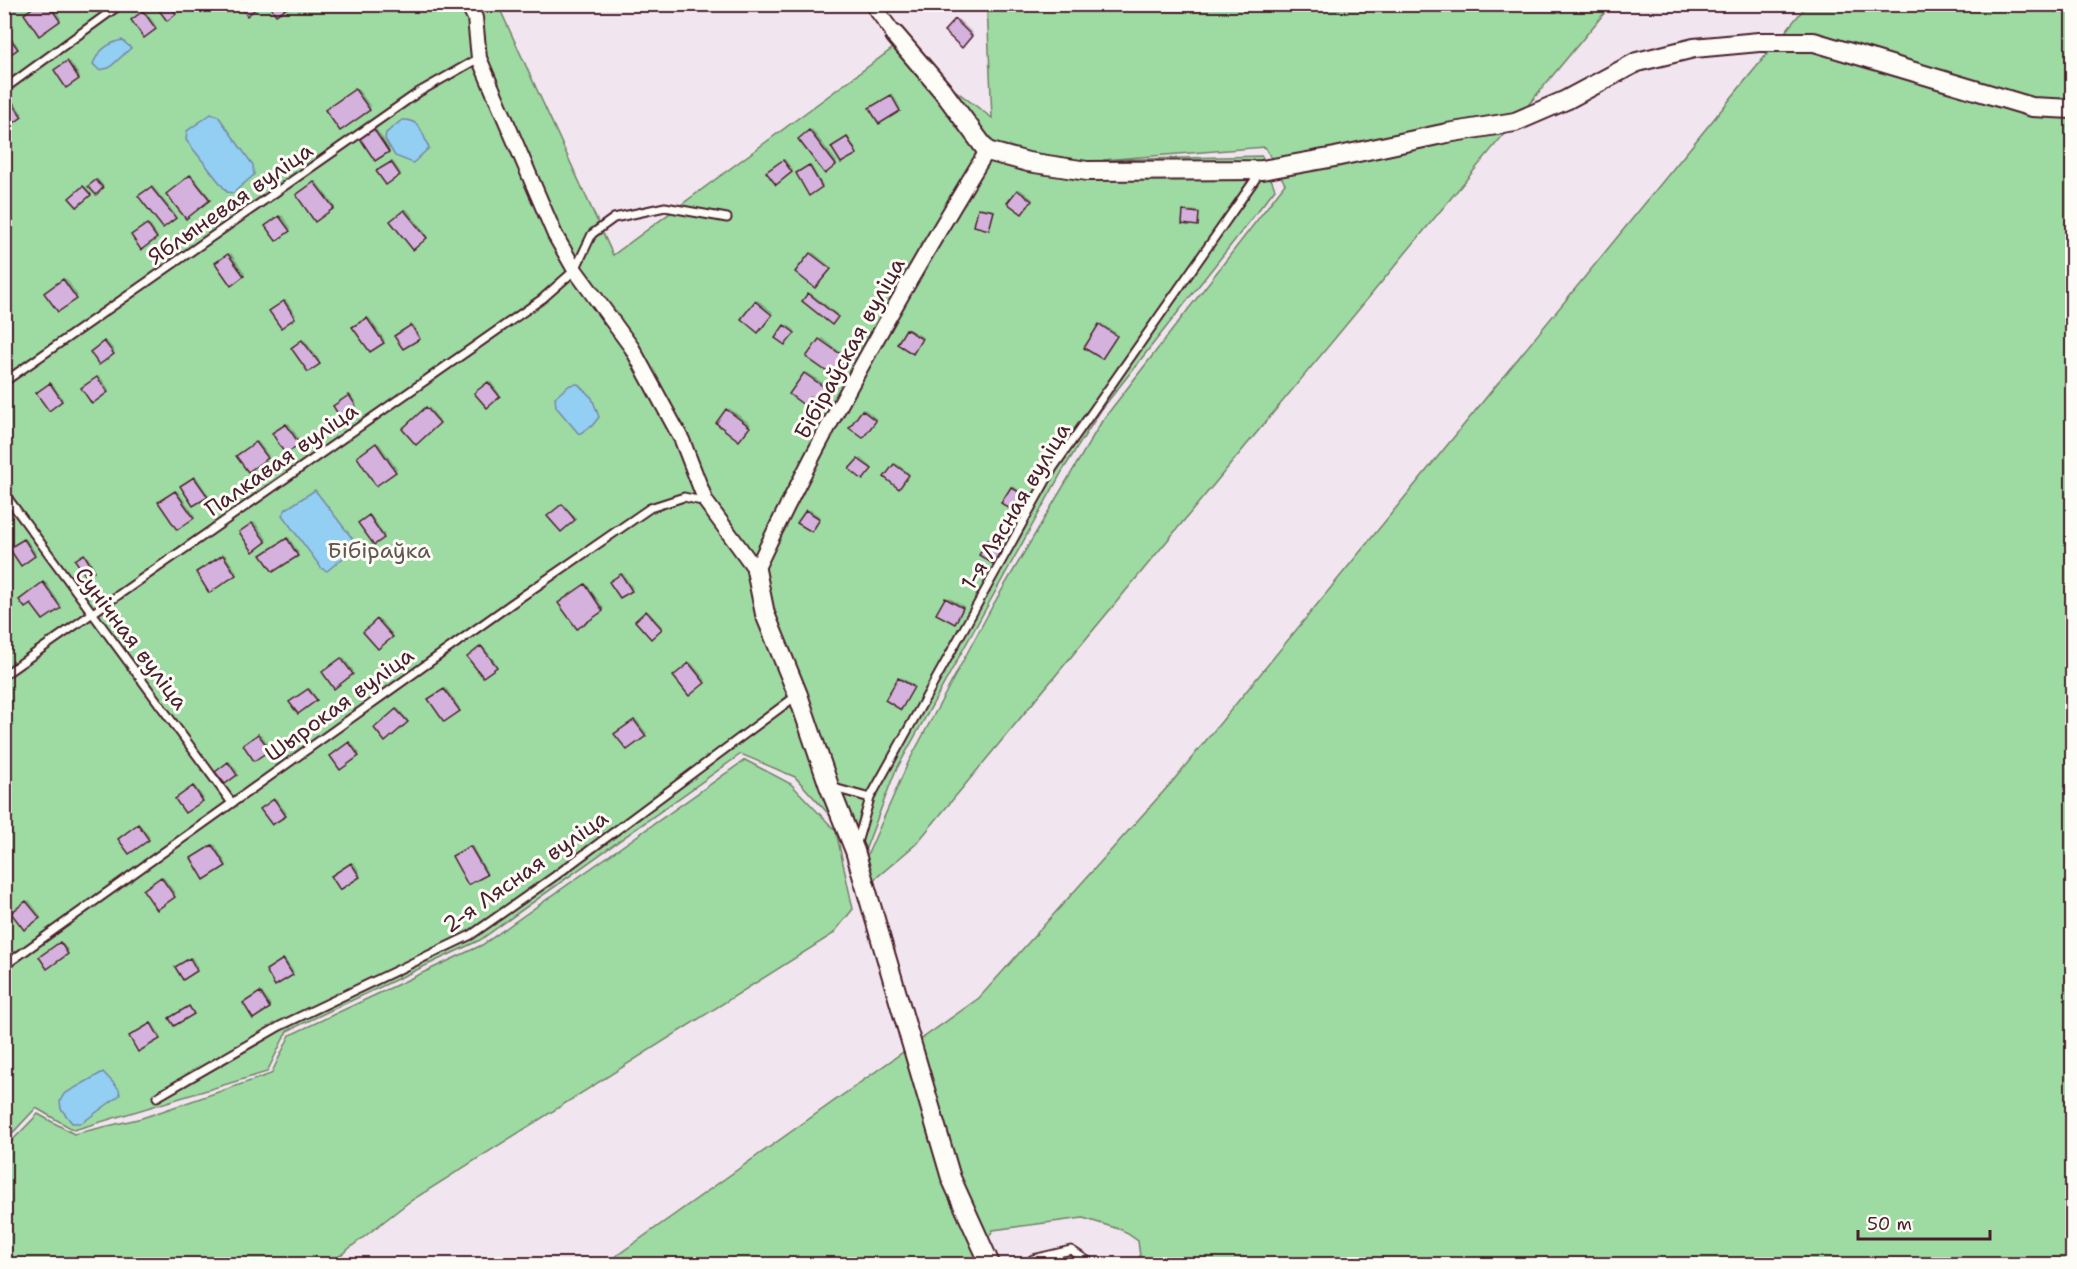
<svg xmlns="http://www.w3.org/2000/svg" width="2077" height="1269" font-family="'Shantell Sans',sans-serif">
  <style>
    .green { fill: #9ddba3; stroke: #747d67; stroke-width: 1.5 }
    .water { fill: #93cef3; stroke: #7688a3; stroke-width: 1.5 }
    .shadow { fill: #0003 }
    .building { fill: #d4b2dd; stroke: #4a1f2b; stroke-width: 1.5 }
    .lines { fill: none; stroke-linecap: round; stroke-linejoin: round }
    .service-casing { stroke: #4a1f2b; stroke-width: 11 }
    .minor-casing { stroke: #4a1f2b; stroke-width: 18 }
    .tertiary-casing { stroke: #4a1f2b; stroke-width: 22 }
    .service { stroke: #fdfcf7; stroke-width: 7 }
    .minor { stroke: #fdfcf7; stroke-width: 14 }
    .tertiary { stroke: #fdfcf7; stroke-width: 18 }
    .labels { text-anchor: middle; stroke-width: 6; stroke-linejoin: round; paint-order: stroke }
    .street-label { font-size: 22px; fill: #4a1f2b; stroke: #fdfcf7 }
    .park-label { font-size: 22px; fill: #63574f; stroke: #fdfcf7 }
  </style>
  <rect width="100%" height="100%" fill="#f1e6ef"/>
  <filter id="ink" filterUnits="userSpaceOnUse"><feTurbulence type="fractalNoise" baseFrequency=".0167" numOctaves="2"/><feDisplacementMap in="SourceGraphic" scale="12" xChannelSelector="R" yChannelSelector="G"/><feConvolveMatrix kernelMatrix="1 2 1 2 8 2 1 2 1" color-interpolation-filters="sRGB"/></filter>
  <g filter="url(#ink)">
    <path class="green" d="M 5,5 L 498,5 L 613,255 L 896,46 L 992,118 L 987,5 L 1611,5 L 916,844 L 870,883 L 866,858 L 908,763 L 993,605 L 1102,421 L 1285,184 L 1265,147 L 1103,160 L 1262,156 L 1275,189 L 1101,410 L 1063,470 L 895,772 L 864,853 L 795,777 L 741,754 L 480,940 L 287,1031 L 267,1072 L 74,1130 L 36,1108 L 5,1141 Z
      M 1807,5 L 2072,5 L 2072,1264 L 1141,1264 L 1138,1241 L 1122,1230 L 1083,1218 L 993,1230 L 972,1264 L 605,1264 L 979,998 L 1172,782 Z
      M 745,760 L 791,784 L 836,831 L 853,909 L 833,934 L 409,1202 L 329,1264 L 5,1264 L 5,1148 L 38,1114 L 74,1134 L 142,1118 L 271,1074 L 290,1035 L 482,945 Z"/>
    <path class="water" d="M 122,40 L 131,48 L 109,68 L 99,70 L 93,64 C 98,51 108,43 122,40 Z
      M 211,114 L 218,116 L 253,165 L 254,175 L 233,193 L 227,192 L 186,140 L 187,131 Z
      M 402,120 C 421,119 422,133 429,148 L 413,163 L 395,156 L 385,139 L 386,133 Z
      M 578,384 L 592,398 L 599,417 L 592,426 L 579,434 L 556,407 L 555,397 L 570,385 Z
      M 315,490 L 352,538 L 354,549 L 327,571 L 322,569 L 282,515 L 286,509 Z
      M 103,1072 L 119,1089 L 120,1095 L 82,1123 L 72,1123 L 61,1109 L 60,1101 L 64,1094 Z"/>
    <path class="shadow" d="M 39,4 L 51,4 L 61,18 L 59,20 Z
      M 146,11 L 157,27 L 155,28 L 135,19 Z
      M 958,19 L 973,33 L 962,45 L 946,31 Z
      M 5,28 L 18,46 L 4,57 L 4,28 Z
      M 70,61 L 80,76 L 67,86 L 58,69 Z
      M 358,89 L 371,107 L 369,109 L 328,110 Z
      M 893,94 L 901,109 L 899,110 L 873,106 Z
      M 14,102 L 23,114 L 7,126 L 4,108 Z
      M 375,127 L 390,149 L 388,150 L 363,136 Z
      M 812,129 L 837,162 L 825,172 L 800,139 Z
      M 849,137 L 857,151 L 856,152 L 835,146 Z
      M 785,159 L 793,170 L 776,183 L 768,172 Z
      M 393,161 L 401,173 L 399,174 L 380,170 Z
      M 811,165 L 823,185 L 821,186 L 799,172 Z
      M 192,175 L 210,197 L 186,217 L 168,195 Z
      M 98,179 L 104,186 L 96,193 L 91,186 Z
      M 316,181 L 334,205 L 333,207 L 299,194 Z
      M 86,186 L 91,193 L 77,205 L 71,198 Z
      M 153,186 L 176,215 L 163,226 L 140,196 Z
      M 1020,189 L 1033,199 L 1022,212 L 1009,202 Z
      M 981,207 L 995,210 L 989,228 L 979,208 Z
      M 407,209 L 428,236 L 414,248 L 392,221 Z
      M 1187,210 L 1200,211 L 1197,224 L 1185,212 Z
      M 282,215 L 291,228 L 289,230 L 269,224 Z
      M 149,223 L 158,236 L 142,248 L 133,236 Z
      M 813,252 L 831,267 L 815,286 L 797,272 Z
      M 231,253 L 245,273 L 243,275 L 219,262 Z
      M 66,278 L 78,296 L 58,310 L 48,292 Z
      M 811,293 L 839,315 L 832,323 L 804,301 Z
      M 286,300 L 296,315 L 294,317 L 273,309 Z
      M 758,300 L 773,312 L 758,331 L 743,319 Z
      M 369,317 L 385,340 L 383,342 L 356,326 Z
      M 1101,323 L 1118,334 L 1103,356 L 1100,325 Z
      M 787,324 L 795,330 L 787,342 L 785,326 Z
      M 414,325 L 420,336 L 419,337 L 398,335 Z
      M 909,329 L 923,337 L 914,351 L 908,330 Z
      M 822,338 L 846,356 L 835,372 L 820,340 Z
      M 305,340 L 320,361 L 319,362 L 295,347 Z
      M 107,341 L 115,351 L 100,363 L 92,352 Z
      M 806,372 L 828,386 L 820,399 L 791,394 Z
      M 100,376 L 109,389 L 92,401 L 85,387 Z
      M 490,381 L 500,394 L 487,406 L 476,393 Z
      M 52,383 L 63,399 L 61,400 L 40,391 Z
      M 351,395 L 357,404 L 355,405 L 336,404 Z
      M 429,407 L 440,420 L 416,443 L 404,429 Z
      M 729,408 L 751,424 L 739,439 L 718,423 Z
      M 865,409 L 877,419 L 863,436 L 863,411 Z
      M 289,423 L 301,442 L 299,443 L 276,432 Z
      M 258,441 L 269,456 L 267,457 L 240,454 Z
      M 379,443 L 397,469 L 395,471 L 361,455 Z
      M 861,458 L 872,467 L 863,478 L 851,469 Z
      M 896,463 L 909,473 L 901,485 L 886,477 Z
      M 196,476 L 208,494 L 207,496 L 183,484 Z
      M 1013,486 L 1031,498 L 1022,512 L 1012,488 Z
      M 177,490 L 195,515 L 193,517 L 162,501 Z
      M 564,504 L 576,518 L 561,530 L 549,516 Z
      M 809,509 L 821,517 L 813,529 L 807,511 Z
      M 371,515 L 385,535 L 374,543 L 362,521 Z
      M 255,522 L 267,539 L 253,550 L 243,531 Z
      M 289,537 L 299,553 L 273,570 L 265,553 Z
      M 26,538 L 36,553 L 22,564 L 13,547 Z
      M 991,539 L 1003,547 L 995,560 L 989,541 Z
      M 86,554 L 95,568 L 86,574 L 79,558 Z
      M 225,554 L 237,572 L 235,574 L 200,571 Z
      M 623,573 L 633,588 L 621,596 L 613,580 Z
      M 46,582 L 61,605 L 60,607 L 22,598 Z
      M 587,584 L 604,608 L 577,627 L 562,602 Z
      M 948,597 L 964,606 L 957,620 L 946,599 Z
      M 648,611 L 663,627 L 651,637 L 637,621 Z
      M 380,619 L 393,634 L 379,647 L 365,632 Z
      M 483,646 L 497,664 L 483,675 L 469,657 Z
      M 343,657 L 354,671 L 335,687 L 324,672 Z
      M 691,662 L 706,680 L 690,694 L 675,676 Z
      M 901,677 L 914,685 L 902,706 L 899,679 Z
      M 310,688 L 317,698 L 316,699 L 293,700 Z
      M 446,688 L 460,708 L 459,710 L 432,698 Z
      M 398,708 L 408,720 L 386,739 L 376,728 Z
      M 636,719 L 647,733 L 645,735 L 618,732 Z
      M 261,734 L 271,747 L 269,749 L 246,744 Z
      M 351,742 L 360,753 L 340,768 L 334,755 Z
      M 230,761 L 238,772 L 225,782 L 217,772 Z
      M 195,786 L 204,798 L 202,800 L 179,798 Z
      M 276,798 L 287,813 L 273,823 L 264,807 Z
      M 140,824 L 150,837 L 148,839 L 122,837 Z
      M 215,844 L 226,863 L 225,865 L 195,857 Z
      M 472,845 L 487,872 L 486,874 L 455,855 Z
      M 354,862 L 361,874 L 359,876 L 335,874 Z
      M 163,876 L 176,894 L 158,908 L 147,889 Z
      M 29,900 L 40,915 L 25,928 L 13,913 Z
      M 62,942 L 69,951 L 67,953 L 42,956 Z
      M 192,957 L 198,968 L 183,978 L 179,965 Z
      M 285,959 L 294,972 L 292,974 L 269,969 Z
      M 262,992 L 271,1005 L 269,1007 L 246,1002 Z
      M 153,1023 L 161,1036 L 159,1038 L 133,1035 Z"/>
    <path class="building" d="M 38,4 L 48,4 L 60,21 L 39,36 L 24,14 Z
      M 158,4 L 170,4 L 176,14 L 167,21 L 156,6 Z
      M 239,4 L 257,4 L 259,6 L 247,16 Z
      M 269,4 L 285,4 L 287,8 L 276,15 Z
      M 143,11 L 156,29 L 144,38 L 131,20 Z
      M 955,19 L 972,36 L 962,48 L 944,31 Z
      M 4,30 L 18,49 L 4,59 Z
      M 67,61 L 79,79 L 66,88 L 54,70 Z
      M 355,89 L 370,110 L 340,131 L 325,110 Z
      M 891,95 L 900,111 L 879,124 L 869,108 Z
      M 12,102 L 22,117 L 7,128 L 4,124 L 4,107 Z
      M 373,128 L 389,152 L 375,161 L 359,137 Z
      M 809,130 L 836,165 L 825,174 L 798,139 Z
      M 847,137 L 857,154 L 841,163 L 831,147 Z
      M 783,160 L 792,172 L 776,185 L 766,172 Z
      M 391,162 L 400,175 L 386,185 L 376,171 Z
      M 809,165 L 822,187 L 809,196 L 796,173 Z
      M 190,175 L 210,200 L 186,219 L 166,194 Z
      M 96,180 L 103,188 L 96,195 L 88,186 Z
      M 314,182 L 334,208 L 315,222 L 296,195 Z
      M 83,186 L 91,195 L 77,207 L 69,198 Z
      M 151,187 L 176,218 L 163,228 L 138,196 Z
      M 1017,190 L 1032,201 L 1022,214 L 1007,203 Z
      M 978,208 L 994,211 L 989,230 L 974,226 Z
      M 404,210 L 427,238 L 413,250 L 390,221 Z
      M 1183,211 L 1199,213 L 1198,226 L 1182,224 Z
      M 279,216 L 290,231 L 276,241 L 265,226 Z
      M 147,224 L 157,238 L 141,250 L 131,235 Z
      M 810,253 L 831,269 L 815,288 L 795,272 Z
      M 228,254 L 244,276 L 231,286 L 215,263 Z
      M 63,279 L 77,299 L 58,312 L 44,293 Z
      M 808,293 L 838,317 L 832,325 L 802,301 Z
      M 284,301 L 295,318 L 281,328 L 269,311 Z
      M 755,301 L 772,315 L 758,333 L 741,319 Z
      M 367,318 L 384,343 L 370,352 L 352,327 Z
      M 1099,324 L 1117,336 L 1102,359 L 1084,348 Z
      M 411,325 L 420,339 L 403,349 L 394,336 Z
      M 784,325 L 795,333 L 785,345 L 775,338 Z
      M 906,329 L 922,339 L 913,354 L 897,344 Z
      M 819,339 L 846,358 L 833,376 L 806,357 Z
      M 302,340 L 320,364 L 308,372 L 291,348 Z
      M 104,341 L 114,354 L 99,365 L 90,352 Z
      M 804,373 L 827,389 L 818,402 L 810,397 L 804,405 L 789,394 Z
      M 97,377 L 108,392 L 92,404 L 81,388 Z
      M 488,382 L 500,397 L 487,408 L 474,393 Z
      M 50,383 L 62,401 L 49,411 L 36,393 Z
      M 349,395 L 356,406 L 340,417 L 333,406 Z
      M 426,407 L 440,423 L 416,445 L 402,429 Z
      M 726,409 L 750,427 L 739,441 L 716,423 Z
      M 862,410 L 876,421 L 863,438 L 849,428 Z
      M 286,424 L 300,445 L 285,454 L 272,433 Z
      M 256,442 L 268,458 L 248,472 L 236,456 Z
      M 376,443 L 396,472 L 376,486 L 357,457 Z
      M 858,459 L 872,469 L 863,480 L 849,469 Z
      M 894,464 L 909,475 L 899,489 L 884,477 Z
      M 194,477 L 208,497 L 193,506 L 180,486 Z
      M 1011,487 L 1031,500 L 1021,516 L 1001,503 Z
      M 175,491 L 194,518 L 177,530 L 158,502 Z
      M 562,504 L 575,520 L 561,532 L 547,516 Z
      M 806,510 L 820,519 L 812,532 L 797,523 Z
      M 369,515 L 384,538 L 374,545 L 358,523 Z
      M 252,523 L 266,542 L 253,552 L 239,532 Z
      M 287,538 L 298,556 L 273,572 L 261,555 Z
      M 24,539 L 35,556 L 21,566 L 9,548 Z
      M 988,540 L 1002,549 L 993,564 L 979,555 Z
      M 84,554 L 94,571 L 86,576 L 75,560 Z
      M 223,555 L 236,575 L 209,593 L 196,572 Z
      M 621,574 L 632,591 L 620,598 L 609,582 Z
      M 43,582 L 61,608 L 43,620 L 31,604 L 25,608 L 19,600 Z
      M 585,584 L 603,611 L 577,629 L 558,603 Z
      M 945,598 L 963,608 L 955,624 L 936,614 Z
      M 646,611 L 662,629 L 651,639 L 635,621 Z
      M 377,619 L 393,637 L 378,649 L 363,632 Z
      M 481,646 L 497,667 L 483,677 L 467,657 Z
      M 341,658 L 353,674 L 334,689 L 322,672 Z
      M 689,663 L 705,683 L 689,696 L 673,676 Z
      M 898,678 L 914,687 L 901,710 L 885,700 Z
      M 308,689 L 317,700 L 298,714 L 289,702 Z
      M 444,689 L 460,711 L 444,722 L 428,699 Z
      M 396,709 L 408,722 L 385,742 L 374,728 Z
      M 634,720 L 646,736 L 627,750 L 614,734 Z
      M 258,734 L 270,750 L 254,761 L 243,745 Z
      M 349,742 L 359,756 L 340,770 L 330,756 Z
      M 228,762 L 237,775 L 225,784 L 215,772 Z
      M 193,786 L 203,801 L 185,813 L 175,799 Z
      M 274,799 L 286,816 L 272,825 L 260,809 Z
      M 138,824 L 149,840 L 129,854 L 118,839 Z
      M 212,845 L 226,866 L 204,880 L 191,858 Z
      M 470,846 L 487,875 L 468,885 L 452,856 Z
      M 351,863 L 360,877 L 340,890 L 331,876 Z
      M 161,877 L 175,897 L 157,910 L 143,890 Z
      M 26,901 L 40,918 L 24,930 L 11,913 Z
      M 60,942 L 68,954 L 47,969 L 39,957 Z
      M 190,958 L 197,971 L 183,980 L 175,967 Z
      M 283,959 L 293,975 L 275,986 L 266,970 Z
      M 260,992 L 270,1008 L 253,1019 L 243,1003 Z
      M 189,1006 L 194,1014 L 174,1026 L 169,1018 Z
      M 151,1023 L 160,1039 L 138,1052 L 129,1036 Z"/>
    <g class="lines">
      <g class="service-casing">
        <path id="service" d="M 4,89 L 121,4
          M 4,382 L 419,92 L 479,58
          M 4,493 L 232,803
          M 4,675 L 542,299 L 575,270 L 592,234 L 614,218 L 665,207 L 727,218
          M 834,788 L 870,798
          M 857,843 L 870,798 L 1053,468 L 1261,171
          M 4,966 L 511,604 L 650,508 L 684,497 L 706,502
          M 157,1097 L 280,1026 L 471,935 L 555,876 L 796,696
          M 1028,1264 L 1033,1259 L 1071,1250 L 1092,1264"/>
      </g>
      <g class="minor-casing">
        <path id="minor" d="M 468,4 L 475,18 L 479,58 L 555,235 L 575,270 L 632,348 L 682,440 L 706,502 L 756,570 C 824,426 904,287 987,151
          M 872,4 L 895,35"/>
      </g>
      <g class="tertiary-casing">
        <path id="tertiary" d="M 895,35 L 942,90 L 987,151 L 1028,162 L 1087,171 L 1262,170 L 1335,157 L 1447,133 L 1515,122 L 1566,100 L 1637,62 L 1694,48 L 1759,42 L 1814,42 L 2032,107 L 2072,109
          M 756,570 L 765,614 L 798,695 L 829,786 L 855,851 L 951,1178 L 990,1264"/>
      </g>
      <use href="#service" class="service"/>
      <use href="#minor" class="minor"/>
      <use href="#tertiary" class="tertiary"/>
    </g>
  </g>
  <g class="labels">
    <g class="street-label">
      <text transform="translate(230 203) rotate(-35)" y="8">Яблыневая вуліца</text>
      <text transform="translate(849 348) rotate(-61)" y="8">Бібіраўская вуліца</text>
      <text transform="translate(281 459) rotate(-35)" y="8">Палкавая вуліца</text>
      <text transform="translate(1015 506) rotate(-59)" y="8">1-я Лясная вуліца</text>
      <text transform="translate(132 638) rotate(53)" y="8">Сунічная вуліца</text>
      <text transform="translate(339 704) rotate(-36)" y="8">Шырокая вуліца</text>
      <text transform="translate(525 871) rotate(-35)" y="8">2-я Лясная вуліца</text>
    </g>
    <g class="park-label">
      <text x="379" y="558">Бібіраўка</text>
    </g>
  </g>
  <rect width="2077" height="1269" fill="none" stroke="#fdfcf7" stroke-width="24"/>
  <rect x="12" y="12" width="2053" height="1245" fill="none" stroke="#4a1f2b" stroke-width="2" filter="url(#ink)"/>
  <path d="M1858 1230v9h132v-9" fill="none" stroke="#4a1f2b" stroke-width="3"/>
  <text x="1867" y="1230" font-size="18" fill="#4a1f2b" stroke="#fdfcf7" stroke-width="4.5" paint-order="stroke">50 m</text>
</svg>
